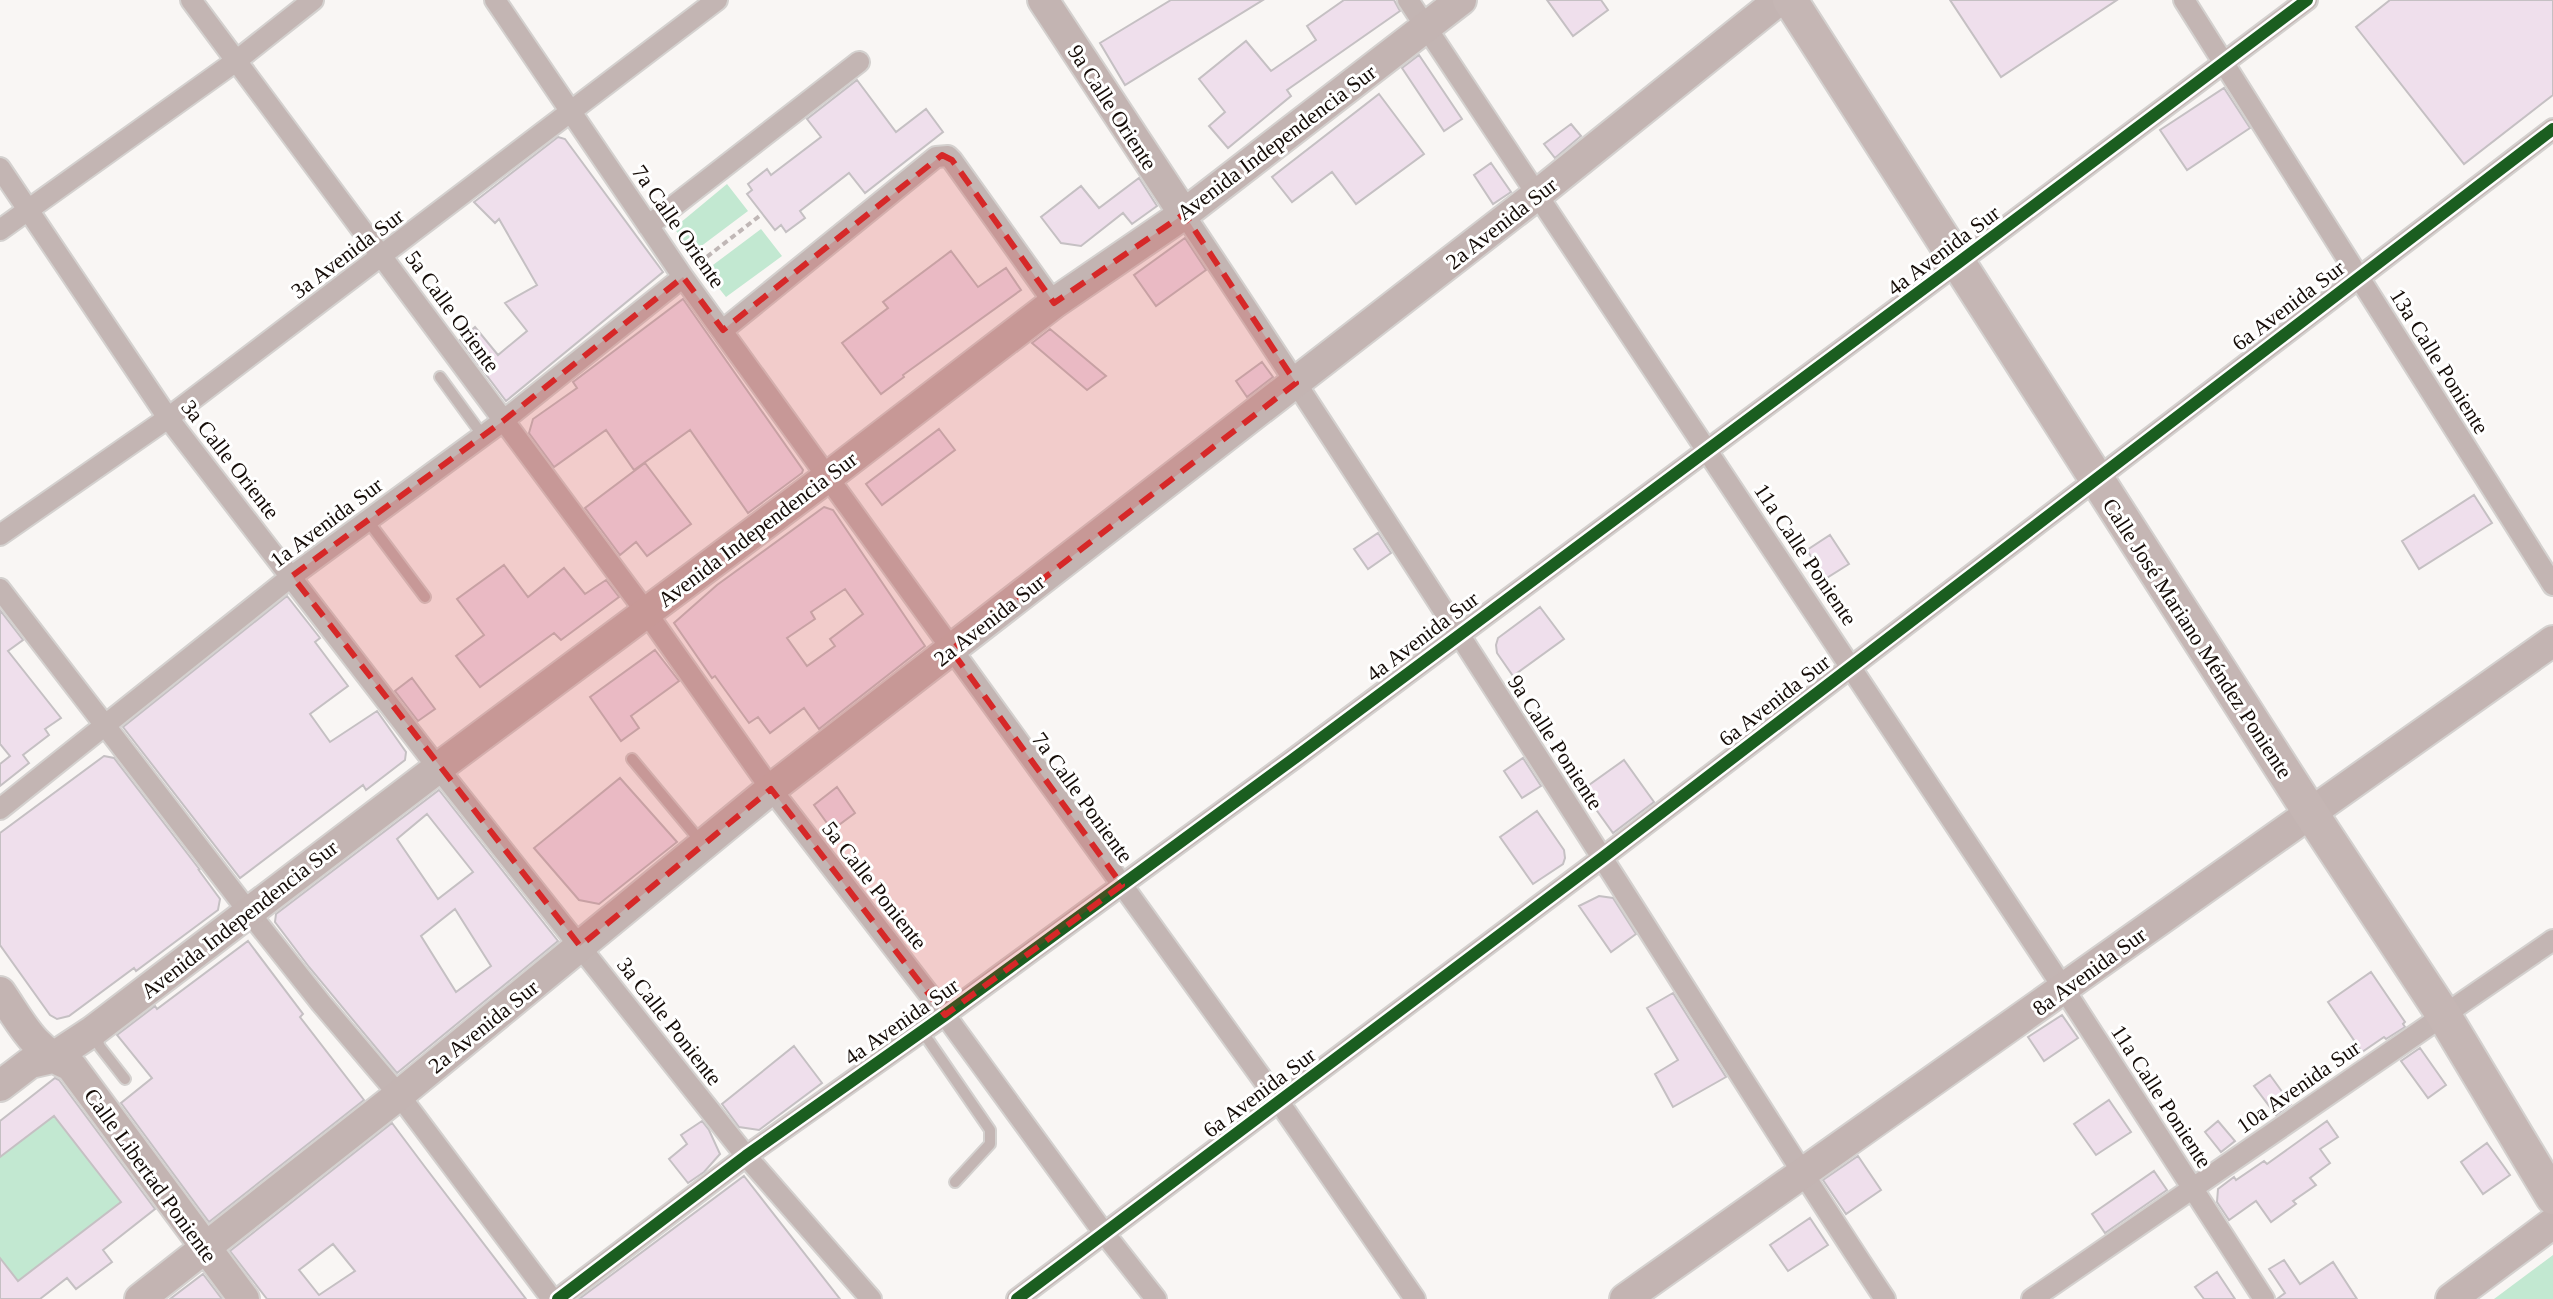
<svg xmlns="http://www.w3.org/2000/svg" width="2553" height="1299" font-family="'Times New Roman',serif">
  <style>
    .green { fill: #c2e8d1 }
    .building { fill: #efdfec; stroke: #c5c0c3; stroke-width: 2; fill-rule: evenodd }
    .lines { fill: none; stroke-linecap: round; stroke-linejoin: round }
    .lane-casing { stroke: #d4d1cf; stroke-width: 14 }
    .street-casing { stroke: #d4d1cf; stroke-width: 24 }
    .secondary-casing { stroke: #d4d1cf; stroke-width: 34 }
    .primary-casing { stroke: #d4d1cf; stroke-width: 38 }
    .path { stroke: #c0b7b6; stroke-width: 4; stroke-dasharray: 6 4; stroke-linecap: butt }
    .lane { stroke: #c3b5b3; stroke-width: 10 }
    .street { stroke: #c3b5b3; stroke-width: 20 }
    .secondary { stroke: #c3b4b2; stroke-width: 30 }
    .primary { stroke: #c5b6b4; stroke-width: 34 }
    .cycleway-casing { stroke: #fff; stroke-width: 17 }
    .cycleway { stroke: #1b5e20; stroke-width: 12 }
    .marked { fill: #d62828; fill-opacity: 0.2; stroke: #d62828; stroke-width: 6; stroke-dasharray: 16 10; stroke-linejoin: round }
    .labels { text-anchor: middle; stroke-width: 6; stroke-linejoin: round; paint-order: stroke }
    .street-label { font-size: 22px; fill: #150c07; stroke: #fff }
  </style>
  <rect width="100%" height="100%" fill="#f9f6f4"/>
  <path class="green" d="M 727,184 L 748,211 L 692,253 L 674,228 Z
    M 761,229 L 782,256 L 726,297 L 705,271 Z
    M 54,1116 L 121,1202 L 18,1281 L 0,1258 L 0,1157 Z
    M 2553,1255 L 2553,1299 L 2494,1299 Z"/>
  <path class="building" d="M 1171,0 L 1263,0 L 1125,85 L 1100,43 Z
    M 1344,0 L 1394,0 L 1400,11 L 1287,90 L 1291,96 L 1228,148 L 1209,126 L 1225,112 L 1199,79 L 1246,41 L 1271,71 L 1316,40 L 1307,26 Z
    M 1547,0 L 1601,0 L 1608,10 L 1573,36 Z
    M 1950,0 L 2117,0 L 2001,77 Z
    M 2390,0 L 2553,0 L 2553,95 L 2464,164 L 2356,27 Z
    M 1419,55 L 1462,119 L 1444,131 L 1402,68 Z
    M 857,80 L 896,132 L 926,109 L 943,132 L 865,193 L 849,173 L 800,211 L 805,218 L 786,232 L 781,225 L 775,230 L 747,194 L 752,190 L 748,184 L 767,169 L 771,175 L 821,137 L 807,119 Z
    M 2224,88 L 2250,128 L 2187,170 L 2160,130 Z
    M 1379,94 L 1424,154 L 1356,204 L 1332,172 L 1292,202 L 1272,177 Z
    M 1571,124 L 1581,136 L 1555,158 L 1544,144 Z
    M 558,137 L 565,139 L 663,272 L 506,401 L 460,340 L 475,327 L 498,355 L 527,331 L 505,303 L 537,285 L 499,219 L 495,223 L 474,202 Z
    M 1491,163 L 1511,192 L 1493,204 L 1474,175 Z
    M 1139,178 L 1157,206 L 1132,224 L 1123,213 L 1081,246 L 1061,243 L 1041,217 L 1081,186 L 1099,208 Z
    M 1185,238 L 1206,270 L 1156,306 L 1134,275 Z
    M 951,251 L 978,287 L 1006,268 L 1021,290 L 903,375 L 904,377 L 881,394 L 842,343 L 888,308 L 883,302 Z
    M 683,299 L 803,470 L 802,473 L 748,513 L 690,430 L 634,470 L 606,430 L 554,467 L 529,433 L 533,419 L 577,388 L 573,382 Z
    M 1050,329 L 1106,376 L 1087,390 L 1032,343 Z
    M 1262,362 L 1273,377 L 1247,397 L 1236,381 Z
    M 939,429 L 955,450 L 882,505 L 866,484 Z
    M 645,463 L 691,524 L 647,556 L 636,542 L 620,555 L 585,508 Z
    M 2474,495 L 2492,523 L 2419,569 L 2402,541 Z
    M 824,507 L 833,510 L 925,646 L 819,729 L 804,708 L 770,733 L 758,717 L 749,723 L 715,676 L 712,678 L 674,623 L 717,585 ZM 845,589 L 863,614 L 830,639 L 835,646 L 807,666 L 787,638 L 815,619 L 811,612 Z
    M 1378,533 L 1391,553 L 1368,569 L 1354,549 Z
    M 1830,535 L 1849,564 L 1825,579 L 1807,550 Z
    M 504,565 L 528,597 L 564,568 L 585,594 L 606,580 L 619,597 L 561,640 L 554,633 L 480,687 L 456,656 L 484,635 L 457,599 Z
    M 287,596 L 320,638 L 315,642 L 348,686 L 310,714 L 330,742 L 377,711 L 406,752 L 405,760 L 366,790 L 363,785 L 240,878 L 123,727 Z
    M 1540,607 L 1564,639 L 1513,676 L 1497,653 L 1496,645 L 1498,638 Z
    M 0,610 L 23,640 L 8,651 L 61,718 L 45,729 L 49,735 L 23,755 L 29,763 L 0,786 L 0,764 L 10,756 L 0,744 Z
    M 655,650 L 679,681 L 631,716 L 639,728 L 621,741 L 590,697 Z
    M 412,678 L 435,709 L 418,721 L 395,691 Z
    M 104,756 L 114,758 L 200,870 L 198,869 L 220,899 L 218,910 L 136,971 L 134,968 L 69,1016 L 57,1019 L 50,1015 L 0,945 L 0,833 Z
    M 1523,758 L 1541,786 L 1522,798 L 1504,771 Z
    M 1624,760 L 1654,802 L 1613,833 L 1582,790 Z
    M 620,778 L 677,842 L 599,904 L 579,900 L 534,848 Z
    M 837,787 L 855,813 L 832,830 L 814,805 Z
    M 439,790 L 558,941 L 397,1073 L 309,967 L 275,922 L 276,914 ZM 427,814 L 473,872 L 438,899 L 397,839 ZM 455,909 L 491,966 L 456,992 L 421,936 Z
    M 1537,811 L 1564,850 L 1565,858 L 1563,864 L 1533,884 L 1500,837 Z
    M 1599,896 L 1613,898 L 1636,934 L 1611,952 L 1579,906 Z
    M 248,941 L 303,1014 L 300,1017 L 364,1100 L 209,1222 L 121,1103 L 152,1078 L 117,1035 L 155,1006 L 157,1009 Z
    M 2371,972 L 2405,1022 L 2403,1024 L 2405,1027 L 2386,1039 L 2384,1037 L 2362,1052 L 2328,1002 Z
    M 1673,993 L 1726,1077 L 1673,1107 L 1655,1074 L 1678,1060 L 1647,1008 Z
    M 2062,1015 L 2078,1038 L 2044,1061 L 2028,1037 Z
    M 794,1046 L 822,1083 L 759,1130 L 739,1127 L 722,1104 Z
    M 2420,1048 L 2446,1085 L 2428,1098 L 2401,1061 Z
    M 2270,1075 L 2291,1104 L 2276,1115 L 2254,1086 Z
    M 55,1078 L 59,1080 L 155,1209 L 103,1250 L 112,1262 L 76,1289 L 67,1278 L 40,1299 L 0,1299 L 0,1258 L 18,1281 L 121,1202 L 54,1116 L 0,1157 L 0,1121 Z
    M 2109,1100 L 2131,1132 L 2096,1155 L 2074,1124 Z
    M 702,1121 L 709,1130 L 720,1154 L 704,1172 L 688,1183 L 669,1159 L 687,1144 L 681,1135 Z
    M 2218,1121 L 2235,1141 L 2221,1152 L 2205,1132 Z
    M 2327,1121 L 2338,1137 L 2320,1149 L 2330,1163 L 2310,1178 L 2316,1185 L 2293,1201 L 2296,1204 L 2271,1222 L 2256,1201 L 2229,1220 L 2217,1202 L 2218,1189 L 2234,1177 L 2236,1180 L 2264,1161 L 2267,1164 Z
    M 392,1123 L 425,1167 L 526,1299 L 267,1299 L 230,1251 ZM 333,1244 L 355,1271 L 319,1295 L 299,1270 Z
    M 2487,1143 L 2510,1175 L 2483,1194 L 2461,1162 Z
    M 1858,1156 L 1881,1190 L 1846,1214 L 1823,1180 Z
    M 2154,1171 L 2167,1190 L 2105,1233 L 2092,1214 Z
    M 744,1176 L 840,1299 L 579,1299 L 614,1273 Z
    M 1810,1218 L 1828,1245 L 1788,1271 L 1770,1245 Z
    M 2284,1260 L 2300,1284 L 2333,1262 L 2357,1299 L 2277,1299 L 2285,1293 L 2269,1269 Z
    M 2217,1272 L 2235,1299 L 2204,1299 L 2195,1287 Z
    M 203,1274 L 222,1299 L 170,1299 Z"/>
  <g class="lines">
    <g class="lane-casing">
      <path id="lane" d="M 440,377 L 483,436
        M 368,521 L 425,597
        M 632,759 L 702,843
        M 922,1031 L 990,1130 L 990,1144 L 955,1182
        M 95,1035 L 100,1047 L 125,1079"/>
    </g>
    <g class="street-casing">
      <path id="street" d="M 191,0 L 646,612 L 771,789 L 945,1015 L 1104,1233 L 1156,1299
        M 495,0 L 683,277 L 1279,1102 L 1415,1299
        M 1408,0 L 2064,989 L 2264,1299
        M 2184,0 L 2553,585
        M 0,168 L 168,418 L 438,768 L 746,1156 L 871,1299
        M 1184,214 C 1326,426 1464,641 1601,856 C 1696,1004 1788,1153 1885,1299
        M 648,226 L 859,62
        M 0,230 L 236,61 L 313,0
        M 723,330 L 936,157 L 948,156 L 952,160 L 1054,303
        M 0,535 L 168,418 L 717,0
        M 0,589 L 248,911 L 321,1003 L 399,1095 L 552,1299
        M 0,809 L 292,576 L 503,421 L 683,277
        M 558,1299 L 746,1156 L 945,1015 L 1292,760 L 1958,263 L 2307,0
        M 1017,1299 L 1602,858 L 2553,129
        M 2032,1299 L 2553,940"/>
    </g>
    <g class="secondary-casing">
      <path id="secondary" d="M 1043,0 L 1184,214
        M 0,992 C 22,1024 33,1050 71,1066 L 244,1299
        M 0,1086 L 30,1063 L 52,1058 L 93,1031 L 438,768 L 829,476 L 1054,303 L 1184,214 L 1461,0
        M 140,1299 L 399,1095 L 771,789 L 1538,194 L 1779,0
        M 1625,1299 L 2553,641
        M 2451,1299 L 2553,1223"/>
    </g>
    <g class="primary-casing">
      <path id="primary" d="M 1790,0 L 2310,812 L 2443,1014 L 2553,1197"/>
    </g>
    <path class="path" d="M 699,263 L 762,214"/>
    <use href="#lane" class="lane"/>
    <use href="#street" class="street"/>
    <use href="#secondary" class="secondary"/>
    <use href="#primary" class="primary"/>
    <g class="cycleway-casing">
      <path id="cycleway" d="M 558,1299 L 746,1156 L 945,1015 L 1292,760 L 1958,263 L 2307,0
        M 1017,1299 L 1602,858 L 2553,129"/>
    </g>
    <use href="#cycleway" class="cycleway"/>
  </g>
  <path class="marked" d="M 942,155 L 952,160 L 1054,303 L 1184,214 L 1296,383 L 951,650 L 1122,885 L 945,1015 L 771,789 L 580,946 L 292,576 L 503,421 L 683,277 L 723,330 Z"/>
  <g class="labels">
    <g class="street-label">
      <text transform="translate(1113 107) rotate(57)" y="8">9a Calle Oriente</text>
      <text transform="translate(1276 142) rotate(-37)" y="8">Avenida Independencia Sur</text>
      <text transform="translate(1501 223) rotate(-38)" y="8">2a Avenida Sur</text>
      <text transform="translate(679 226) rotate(55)" y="8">7a Calle Oriente</text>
      <text transform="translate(1943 250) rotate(-37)" y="8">4a Avenida Sur</text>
      <text transform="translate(347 253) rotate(-37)" y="8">3a Avenida Sur</text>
      <text transform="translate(2288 305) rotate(-37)" y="8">6a Avenida Sur</text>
      <text transform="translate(453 311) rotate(54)" y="8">5a Calle Oriente</text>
      <text transform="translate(2440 361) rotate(58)" y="8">13a Calle Poniente</text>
      <text transform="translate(231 459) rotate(52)" y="8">3a Calle Oriente</text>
      <text transform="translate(326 522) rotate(-37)" y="8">1a Avenida Sur</text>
      <text transform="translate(757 529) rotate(-37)" y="8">Avenida Independencia Sur</text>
      <text transform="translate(1806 554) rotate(56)" y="8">11a Calle Poniente</text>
      <text transform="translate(989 620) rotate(-38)" y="8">2a Avenida Sur</text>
      <text transform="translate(1422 636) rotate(-37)" y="8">4a Avenida Sur</text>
      <text transform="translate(2198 638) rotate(57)" y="8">Calle José Mariano Méndez Poniente</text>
      <text transform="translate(1774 700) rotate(-38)" y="8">6a Avenida Sur</text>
      <text transform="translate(1556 742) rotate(57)" y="8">9a Calle Poniente</text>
      <text transform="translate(1083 797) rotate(54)" y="8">7a Calle Poniente</text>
      <text transform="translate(875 885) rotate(52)" y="8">5a Calle Poniente</text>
      <text transform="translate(239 919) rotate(-38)" y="8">Avenida Independencia Sur</text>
      <text transform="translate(2089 971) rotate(-36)" y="8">8a Avenida Sur</text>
      <text transform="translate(670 1021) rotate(52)" y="8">3a Calle Poniente</text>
      <text transform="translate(901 1021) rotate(-35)" y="8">4a Avenida Sur</text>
      <text transform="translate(483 1026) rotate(-39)" y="8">2a Avenida Sur</text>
      <text transform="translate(2298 1086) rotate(-35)" y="8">10a Avenida Sur</text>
      <text transform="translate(1259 1092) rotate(-37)" y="8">6a Avenida Sur</text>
      <text transform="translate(2162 1096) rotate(57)" y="8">11a Calle Poniente</text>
      <text transform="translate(151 1175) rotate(54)" y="8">Calle Libertad Poniente</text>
    </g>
  </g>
</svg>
